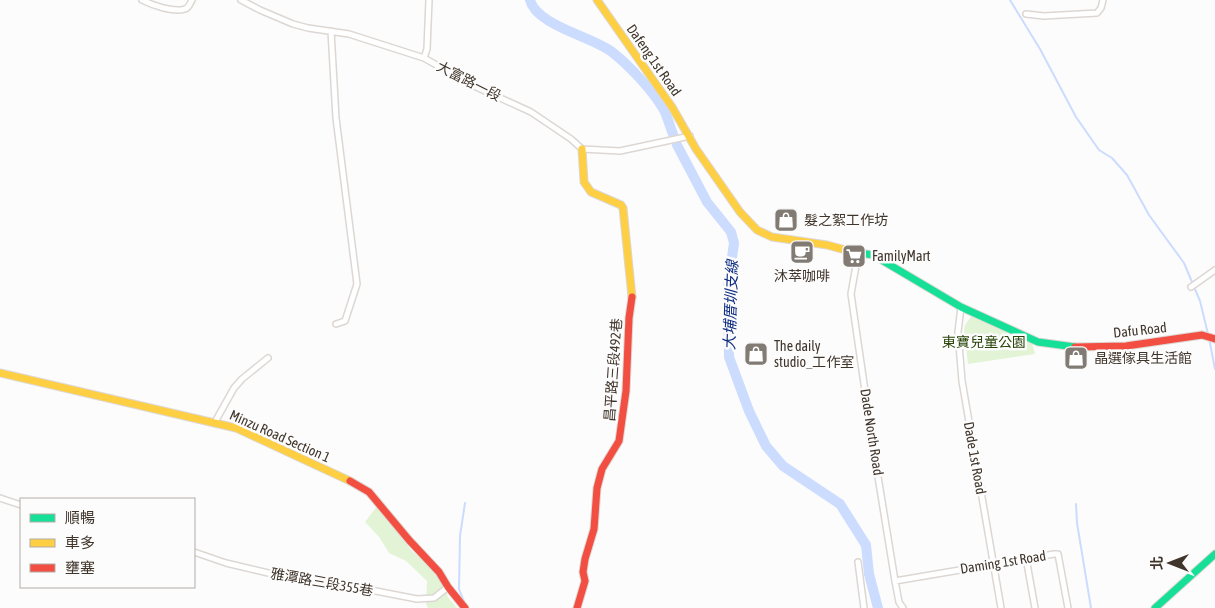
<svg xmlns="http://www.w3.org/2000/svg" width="1215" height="608" font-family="'Asap Condensed','Noto Sans TC',sans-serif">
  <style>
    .green { fill: #e3f4d6 }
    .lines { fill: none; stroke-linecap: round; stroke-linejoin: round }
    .stream { stroke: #ccdcfe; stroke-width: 2 }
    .river { stroke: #ccdcfe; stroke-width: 10 }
    .street-casing { stroke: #dcd7d3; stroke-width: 8 }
    .fast-casing { stroke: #dcd7d3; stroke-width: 9 }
    .slow-casing { stroke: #dcd7d3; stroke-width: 9 }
    .jam-casing { stroke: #dcd7d3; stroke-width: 9 }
    .street { stroke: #fff; stroke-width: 5 }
    .fast { stroke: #16e098; stroke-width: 7 }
    .slow { stroke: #ffcf43; stroke-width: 7 }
    .jam { stroke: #f24e42; stroke-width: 7 }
    .labels { text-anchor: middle; stroke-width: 5; stroke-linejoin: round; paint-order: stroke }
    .street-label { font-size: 14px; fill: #40352b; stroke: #fcfcfc }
    .poi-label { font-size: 14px; fill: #40352b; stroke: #fcfcfc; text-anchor: start }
    .park-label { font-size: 14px; fill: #294509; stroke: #fcfcfc }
    .water-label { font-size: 15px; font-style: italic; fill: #0c2b81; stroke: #fcfcfc }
  </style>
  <rect width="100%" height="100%" fill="#fcfcfc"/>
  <path class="green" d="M 972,315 L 1032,343 L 1035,354 L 968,364 L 964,332 L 965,325 Z
    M 377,506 L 412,551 L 431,567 L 443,583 L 448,597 L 457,608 L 428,608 L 426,604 L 427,581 L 406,561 L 389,553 L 379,537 L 365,522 Z"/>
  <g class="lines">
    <path class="stream" d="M 1010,0 L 1040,49 L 1076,117 L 1099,150 L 1112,158 L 1127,175 L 1149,215 L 1184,263 L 1200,301 L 1208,334
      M 1209,338 L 1215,369
      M 465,503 L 460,536 L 459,589 L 465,604
      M 1076,504 L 1077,523 L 1091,608"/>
    <path class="river" d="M 530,0 C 536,25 593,37 612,52 C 629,65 655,93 665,112 C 668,119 670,127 673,134
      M 677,145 L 707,202 L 731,232 L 734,243 L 728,287 L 729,357 L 749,411 L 766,446 L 783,466 L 840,504 L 866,545 L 869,574 L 878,608"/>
    <g class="street-casing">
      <path id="street" d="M 142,0 C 152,5 174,13 185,9 C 189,8 190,3 192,0
        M 241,0 L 260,10 L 293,24 L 308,28 L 349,34 L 424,58 L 472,85 L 531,112 L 571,139 L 582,149 L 620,151 L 690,136
        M 1026,14 L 1044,16 L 1097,13 L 1101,8 L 1103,0
        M 331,31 L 336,118 L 357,284 L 345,321 L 336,324
        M 424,58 L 427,49 L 429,0
        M 858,254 L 851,294 L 873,446 L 895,581 L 899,602 L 903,608
        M 1191,287 L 1215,270
        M 961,307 L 958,332 L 962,381 L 1001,608
        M 215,422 L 234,388 L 242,379 L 268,358
        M 0,498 L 21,505
        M 194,552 L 226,563 L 281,576 L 350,586 L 417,599 L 434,598 L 448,587
        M 1026,558 L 1035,608
        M 858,562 L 864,608
        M 895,581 L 1054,554 L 1058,554 L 1068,608"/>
    </g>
    <g class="fast-casing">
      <path id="fast" d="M 853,252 L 873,255 L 961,307 L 1038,342 L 1075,347
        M 1155,608 L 1215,554"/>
    </g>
    <g class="slow-casing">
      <path id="slow" d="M 597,0 L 672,107 L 696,149 L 740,212 L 757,230 L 772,237 L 827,245 L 853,252
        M 582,149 L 584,182 L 591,192 L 621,205 L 623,208 L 632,297
        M 0,373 L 236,428 L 350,481"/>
    </g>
    <g class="jam-casing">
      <path id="jam" d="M 1075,347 L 1126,346 L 1202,335 L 1215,339
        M 350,481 L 369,492 L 409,540 L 439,572 L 448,587 L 465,608
        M 577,608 L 585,581 L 583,572 L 585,559 L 594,529 L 597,488 L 602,469 L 619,441 L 626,391 L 629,318 L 632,297"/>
    </g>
    <use href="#street" class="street"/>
    <use href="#fast" class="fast"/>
    <use href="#slow" class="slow"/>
    <use href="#jam" class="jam"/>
  </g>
  <defs>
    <g id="shop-square" transform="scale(1.25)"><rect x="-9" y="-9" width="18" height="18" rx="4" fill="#827b74" stroke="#fcfcfc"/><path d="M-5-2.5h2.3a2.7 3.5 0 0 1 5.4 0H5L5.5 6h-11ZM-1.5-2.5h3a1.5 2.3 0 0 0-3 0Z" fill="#fff"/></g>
    <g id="cafe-square" transform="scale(1.25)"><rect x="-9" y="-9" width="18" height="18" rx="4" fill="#827b74" stroke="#fcfcfc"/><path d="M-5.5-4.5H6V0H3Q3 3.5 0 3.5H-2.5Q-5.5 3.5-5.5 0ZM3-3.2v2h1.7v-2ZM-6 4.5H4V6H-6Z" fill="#fff"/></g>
    <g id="supermarket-square" transform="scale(1.25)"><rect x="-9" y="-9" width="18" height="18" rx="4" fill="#827b74" stroke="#fcfcfc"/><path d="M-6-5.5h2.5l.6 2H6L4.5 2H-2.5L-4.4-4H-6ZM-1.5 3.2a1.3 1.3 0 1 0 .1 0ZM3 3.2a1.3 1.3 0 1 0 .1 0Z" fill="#fff"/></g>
  </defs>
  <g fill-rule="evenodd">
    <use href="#shop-square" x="786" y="220"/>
    <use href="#cafe-square" x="802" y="252"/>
    <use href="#supermarket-square" x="854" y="256"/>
    <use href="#shop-square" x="756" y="354"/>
    <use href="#shop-square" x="1076" y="358"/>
  </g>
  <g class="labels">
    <g class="street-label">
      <text transform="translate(654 60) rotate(55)" y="5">Dafeng 1st Road</text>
      <text transform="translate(469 81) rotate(27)" y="5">大富路一段</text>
      <text transform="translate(1140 330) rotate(-6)" y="5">Dafu Road</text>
      <text transform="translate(613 370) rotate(-86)" y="5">昌平路三段492巷</text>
      <text transform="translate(872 432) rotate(81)" y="5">Dade North Road</text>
      <text transform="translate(280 436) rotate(24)" y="5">Minzu Road Section 1</text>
      <text transform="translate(975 458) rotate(80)" y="5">Dade 1st Road</text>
      <text transform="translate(1003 562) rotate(-9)" y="5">Daming 1st Road</text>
      <text transform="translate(322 582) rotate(10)" y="5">雅潭路三段355巷</text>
    </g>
    <g class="poi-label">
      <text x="804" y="225">髮之絮工作坊</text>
      <text x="872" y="261">FamilyMart</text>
      <text x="802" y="281" text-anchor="middle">沐萃咖啡</text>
      <text x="774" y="351">The daily<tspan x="774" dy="16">studio_工作室</tspan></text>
      <text x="1094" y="363">晶選傢具生活館</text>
    </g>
    <g class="park-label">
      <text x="984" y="347">東寶兒童公園</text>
    </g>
    <g class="water-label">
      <text transform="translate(731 305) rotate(-88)" y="5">大埔厝圳支線</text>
    </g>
  </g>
  <rect x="20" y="498" width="175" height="90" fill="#fcfcfc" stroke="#b1aca8"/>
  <rect x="30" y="514" width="25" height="8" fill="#16e098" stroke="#b1aca8"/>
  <text x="65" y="523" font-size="15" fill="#40352b">順暢</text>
  <rect x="30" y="539" width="25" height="8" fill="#ffcf43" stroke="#b1aca8"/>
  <text x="65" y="548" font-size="15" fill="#40352b">車多</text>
  <rect x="30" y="564" width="25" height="8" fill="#f24e42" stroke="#b1aca8"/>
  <text x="65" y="573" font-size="15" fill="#40352b">壅塞</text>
  <g transform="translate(1170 563) rotate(270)" stroke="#fcfcfc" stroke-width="4" paint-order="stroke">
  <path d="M0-4L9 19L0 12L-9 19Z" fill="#40352b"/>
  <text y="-8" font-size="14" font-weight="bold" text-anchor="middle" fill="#40352b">北</text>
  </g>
</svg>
